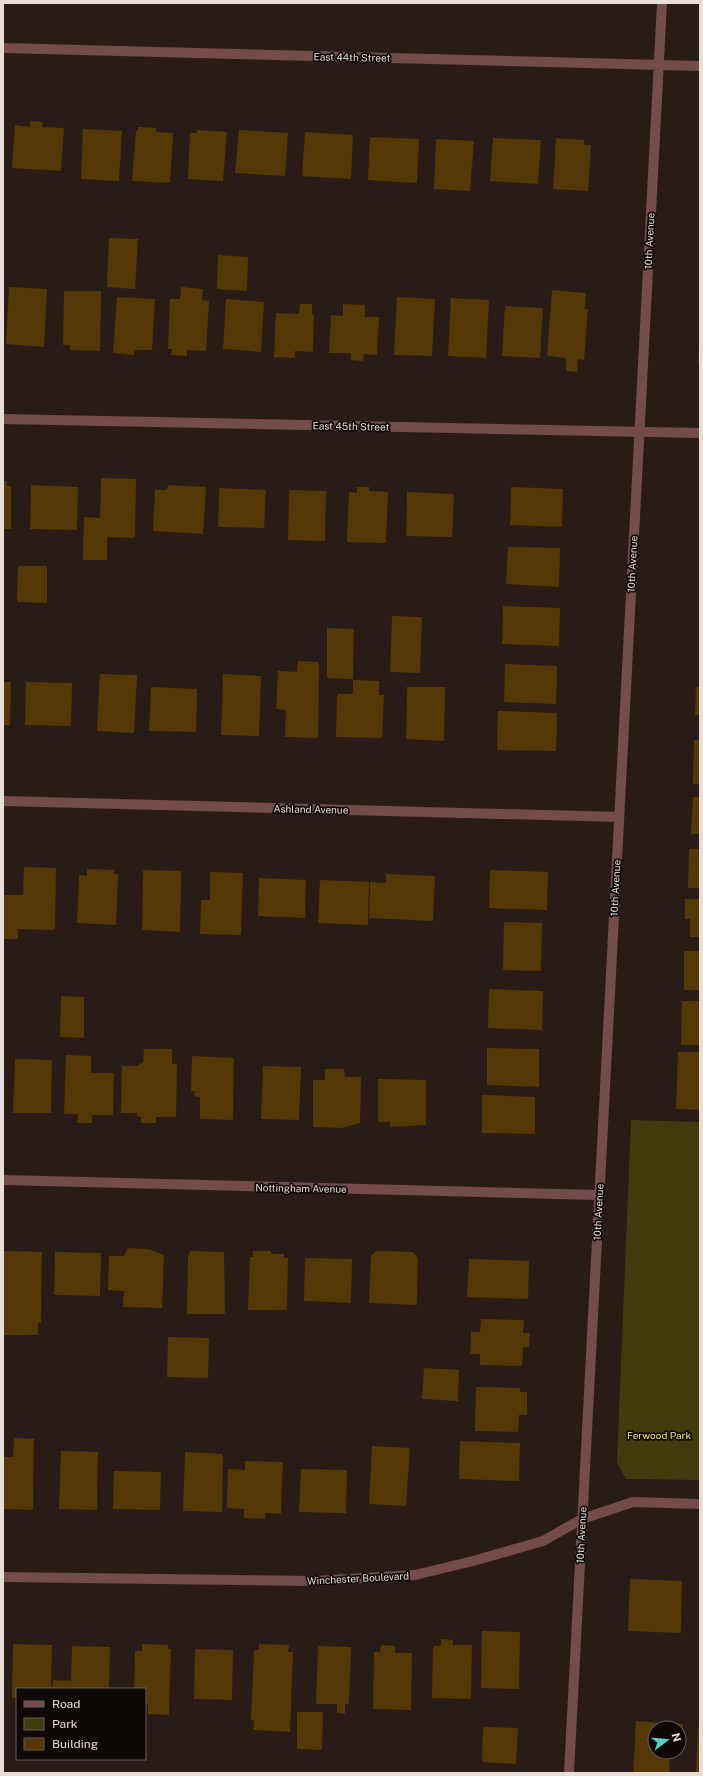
<svg xmlns="http://www.w3.org/2000/svg" width="703" height="1776" font-family="'Public Sans',sans-serif">
  <style>
    .green { fill: #403c0e }
    .building { fill: #543806 }
    .lines { fill: none; stroke-linecap: round; stroke-linejoin: round }
    .street { stroke: #744c4c; stroke-width: 10 }
    .labels { text-anchor: middle; stroke-width: 3.5; stroke-linejoin: round; paint-order: stroke }
    .street-label { font-size: 10px; fill: #e7ddd9; stroke: #0e0806 }
    .park-label { font-size: 10px; fill: #f4e866; stroke: #0e0806 }
  </style>
  <rect width="100%" height="100%" fill="#291c16"/>
  <path class="green" d="M 631,1120 L 700,1122 L 700,1480 L 626,1479 L 617,1463 Z"/>
  <path class="building" d="M 30,121 L 43,122 L 42,127 L 64,128 L 61,171 L 12,168 L 15,125 L 30,127 Z
    M 138,127 L 156,128 L 156,132 L 173,133 L 170,183 L 132,181 L 136,131 L 138,131 Z
    M 83,129 L 122,131 L 119,181 L 81,179 Z
    M 197,130 L 227,132 L 223,181 L 188,179 L 190,133 L 197,133 Z
    M 239,130 L 288,133 L 285,176 L 235,173 Z
    M 305,132 L 353,135 L 351,179 L 302,176 Z
    M 370,137 L 419,139 L 417,183 L 368,180 Z
    M 493,138 L 541,140 L 538,184 L 490,181 Z
    M 556,138 L 584,140 L 584,145 L 591,145 L 588,191 L 553,189 Z
    M 436,139 L 474,141 L 470,191 L 434,189 Z
    M 109,238 L 138,239 L 135,289 L 107,287 Z
    M 218,255 L 248,257 L 247,291 L 217,289 Z
    M 9,287 L 47,289 L 44,347 L 6,344 Z
    M 181,287 L 203,289 L 202,300 L 209,301 L 206,351 L 187,350 L 187,356 L 171,355 L 172,349 L 168,349 L 170,299 L 180,299 Z
    M 552,290 L 586,293 L 585,309 L 588,309 L 584,360 L 578,359 L 577,372 L 566,371 L 566,358 L 547,356 Z
    M 64,291 L 101,291 L 100,351 L 70,350 L 70,345 L 63,345 Z
    M 117,297 L 155,299 L 152,350 L 135,350 L 134,355 L 113,353 Z
    M 397,297 L 435,299 L 432,356 L 394,355 Z
    M 451,298 L 489,300 L 486,358 L 448,356 Z
    M 226,299 L 264,302 L 261,352 L 223,349 Z
    M 300,304 L 312,304 L 312,315 L 314,315 L 313,352 L 295,351 L 295,358 L 274,357 L 276,313 L 299,314 Z
    M 343,304 L 365,305 L 365,317 L 379,317 L 377,355 L 364,354 L 363,361 L 351,360 L 351,353 L 329,353 L 331,315 L 343,316 Z
    M 505,306 L 543,308 L 540,358 L 502,356 Z
    M 699,347 L 700,348 L 700,363 L 698,363 Z
    M 101,478 L 136,479 L 135,538 L 107,537 L 107,560 L 83,560 L 84,517 L 100,518 Z
    M 3,481 L 7,481 L 7,486 L 11,486 L 11,529 L 3,529 Z
    M 31,485 L 78,487 L 77,530 L 30,529 Z
    M 168,485 L 206,487 L 203,534 L 153,531 L 155,490 L 167,490 Z
    M 357,487 L 369,487 L 369,491 L 388,492 L 386,543 L 347,542 L 349,492 L 357,493 Z
    M 511,487 L 563,489 L 562,527 L 510,525 Z
    M 219,488 L 266,490 L 264,528 L 218,527 Z
    M 289,490 L 326,491 L 325,541 L 288,540 Z
    M 407,492 L 454,494 L 452,537 L 406,536 Z
    M 508,547 L 560,548 L 559,587 L 506,584 Z
    M 18,566 L 47,566 L 47,603 L 17,602 Z
    M 503,606 L 560,608 L 559,646 L 502,644 Z
    M 392,616 L 422,617 L 420,673 L 390,672 Z
    M 327,628 L 354,629 L 353,679 L 327,678 Z
    M 298,661 L 319,662 L 318,738 L 285,737 L 286,710 L 276,709 L 278,671 L 297,672 Z
    M 505,664 L 557,666 L 556,704 L 504,702 Z
    M 100,674 L 137,675 L 134,733 L 97,731 Z
    M 223,674 L 261,676 L 259,736 L 221,735 Z
    M 353,680 L 379,681 L 379,695 L 384,695 L 382,738 L 336,737 L 337,694 L 353,694 Z
    M 3,682 L 11,682 L 10,725 L 3,725 Z
    M 26,682 L 72,683 L 71,726 L 25,725 Z
    M 151,687 L 197,689 L 196,732 L 149,731 Z
    M 407,687 L 445,687 L 444,741 L 406,739 Z
    M 696,687 L 700,687 L 700,715 L 695,715 Z
    M 498,711 L 557,713 L 556,751 L 497,750 Z
    M 694,740 L 700,740 L 700,784 L 693,784 Z
    M 693,797 L 700,797 L 700,834 L 691,834 Z
    M 689,849 L 700,849 L 700,888 L 688,888 Z
    M 24,867 L 56,868 L 55,930 L 18,929 L 18,939 L 3,939 L 3,895 L 23,895 Z
    M 87,869 L 114,870 L 114,874 L 118,874 L 116,925 L 77,923 L 79,875 L 87,876 Z
    M 143,870 L 181,871 L 180,932 L 142,930 Z
    M 490,870 L 548,872 L 547,910 L 489,908 Z
    M 210,872 L 243,873 L 241,935 L 200,934 L 201,900 L 210,900 Z
    M 386,874 L 435,876 L 433,921 L 369,918 L 370,882 L 386,883 Z
    M 259,878 L 306,880 L 305,918 L 258,916 Z
    M 320,880 L 369,882 L 368,925 L 318,923 Z
    M 685,899 L 700,899 L 700,937 L 690,937 L 690,919 L 685,919 Z
    M 504,922 L 542,923 L 541,971 L 503,970 Z
    M 684,951 L 700,951 L 700,990 L 684,990 Z
    M 489,989 L 543,991 L 542,1030 L 488,1028 Z
    M 61,996 L 84,997 L 84,1038 L 60,1037 Z
    M 682,1001 L 700,1001 L 700,1045 L 681,1045 Z
    M 487,1048 L 539,1049 L 539,1087 L 487,1085 Z
    M 144,1049 L 172,1049 L 172,1064 L 177,1064 L 176,1117 L 156,1117 L 156,1123 L 141,1123 L 141,1117 L 137,1116 L 137,1113 L 121,1113 L 122,1066 L 139,1066 L 139,1064 L 143,1063 Z
    M 678,1052 L 700,1052 L 700,1110 L 676,1109 Z
    M 66,1055 L 91,1056 L 91,1073 L 114,1073 L 113,1115 L 92,1115 L 92,1123 L 77,1123 L 78,1114 L 64,1114 Z
    M 192,1056 L 234,1058 L 233,1120 L 200,1119 L 200,1097 L 194,1096 L 195,1091 L 191,1091 Z
    M 15,1059 L 52,1060 L 51,1113 L 13,1113 Z
    M 263,1066 L 301,1067 L 299,1120 L 261,1119 Z
    M 325,1069 L 344,1069 L 345,1077 L 361,1077 L 360,1123 L 342,1128 L 313,1127 L 313,1080 L 325,1080 Z
    M 378,1079 L 426,1080 L 426,1125 L 390,1127 L 390,1122 L 378,1122 Z
    M 482,1095 L 535,1097 L 535,1134 L 482,1133 Z
    M 128,1248 L 148,1249 L 164,1255 L 162,1308 L 123,1307 L 124,1291 L 108,1290 L 109,1256 L 124,1256 Z
    M 4,1251 L 42,1252 L 41,1322 L 38,1323 L 38,1335 L 3,1335 Z
    M 190,1251 L 224,1252 L 225,1314 L 187,1314 L 188,1256 Z
    M 253,1251 L 271,1251 L 271,1254 L 284,1254 L 284,1258 L 288,1258 L 287,1310 L 248,1310 L 250,1257 L 253,1257 Z
    M 376,1251 L 413,1252 L 418,1258 L 417,1305 L 369,1303 L 371,1256 Z
    M 55,1252 L 101,1253 L 100,1296 L 54,1295 Z
    M 305,1258 L 352,1259 L 351,1303 L 304,1301 Z
    M 469,1259 L 529,1261 L 528,1299 L 467,1297 Z
    M 481,1319 L 524,1320 L 523,1333 L 530,1333 L 529,1347 L 523,1347 L 522,1366 L 480,1365 L 480,1354 L 470,1354 L 471,1332 L 480,1332 Z
    M 168,1337 L 209,1338 L 208,1378 L 167,1377 Z
    M 424,1368 L 459,1370 L 458,1401 L 422,1399 Z
    M 476,1387 L 520,1388 L 520,1392 L 527,1392 L 527,1415 L 519,1415 L 518,1432 L 475,1431 Z
    M 14,1438 L 34,1439 L 33,1510 L 3,1509 L 3,1457 L 13,1457 Z
    M 460,1441 L 520,1443 L 519,1481 L 459,1479 Z
    M 372,1446 L 410,1448 L 406,1506 L 369,1504 Z
    M 61,1451 L 98,1452 L 97,1510 L 59,1509 Z
    M 185,1452 L 223,1454 L 222,1512 L 183,1511 Z
    M 245,1461 L 283,1462 L 281,1514 L 265,1513 L 265,1519 L 244,1518 L 244,1509 L 227,1508 L 228,1469 L 245,1470 Z
    M 301,1469 L 347,1470 L 346,1513 L 299,1512 Z
    M 114,1471 L 161,1472 L 160,1510 L 113,1509 Z
    M 630,1579 L 682,1581 L 681,1633 L 628,1631 Z
    M 482,1631 L 520,1632 L 519,1689 L 481,1688 Z
    M 441,1639 L 453,1640 L 453,1645 L 472,1645 L 471,1699 L 432,1698 L 433,1646 L 441,1646 Z
    M 13,1644 L 52,1645 L 51,1689 L 17,1689 L 17,1698 L 12,1698 Z
    M 142,1644 L 168,1645 L 168,1649 L 171,1649 L 169,1715 L 148,1714 L 148,1704 L 145,1704 L 145,1689 L 134,1689 L 135,1651 L 142,1651 Z
    M 259,1644 L 289,1645 L 288,1652 L 293,1652 L 290,1732 L 253,1730 L 254,1720 L 251,1720 L 254,1650 L 259,1650 Z
    M 381,1645 L 395,1646 L 395,1653 L 412,1653 L 411,1710 L 373,1709 L 374,1652 L 380,1652 Z
    M 72,1646 L 110,1647 L 109,1689 L 52,1689 L 53,1680 L 71,1681 Z
    M 318,1646 L 351,1647 L 349,1704 L 345,1704 L 345,1714 L 337,1713 L 337,1704 L 316,1704 Z
    M 195,1649 L 233,1650 L 232,1700 L 194,1699 Z
    M 297,1712 L 323,1712 L 322,1750 L 297,1749 Z
    M 636,1721 L 683,1724 L 682,1741 L 679,1741 L 679,1728 L 655,1728 L 655,1752 L 670,1752 L 669,1773 L 633,1773 Z
    M 483,1727 L 518,1728 L 516,1764 L 482,1762 Z
    M 698,1727 L 700,1727 L 700,1773 L 696,1773 Z"/>
  <g class="lines">
    <path class="street" d="M 3,48 L 700,66
      M 3,419 L 700,433
      M 3,801 L 619,817
      M 3,1180 L 599,1195
      M 3,1577 L 312,1581 L 415,1575 L 473,1561 L 543,1541 L 582,1519 L 633,1502 L 700,1504
      M 569,1773 L 662,3"/>
  </g>
  <g class="labels">
    <g class="street-label">
      <text transform="translate(352 57) rotate(1)" y="4">East 44th Street</text>
      <text transform="translate(649 241) rotate(-87)" y="4">10th Avenue</text>
      <text transform="translate(351 426) rotate(1)" y="4">East 45th Street</text>
      <text transform="translate(632 564) rotate(-87)" y="4">10th Avenue</text>
      <text transform="translate(311 809) rotate(1)" y="4">Ashland Avenue</text>
      <text transform="translate(615 888) rotate(-87)" y="4">10th Avenue</text>
      <text transform="translate(301 1188) rotate(1)" y="4">Nottingham Avenue</text>
      <text transform="translate(598 1212) rotate(-87)" y="4">10th Avenue</text>
      <text transform="translate(581 1535) rotate(-87)" y="4">10th Avenue</text>
      <text transform="translate(358 1578) rotate(-3)" y="4">Winchester Boulevard</text>
    </g>
    <g class="park-label">
      <text x="659" y="1439">Ferwood Park</text>
    </g>
  </g>
  <rect width="703" height="1776" fill="none" stroke="#e7ddd9" stroke-width="8"/>
  <rect x="16" y="1688" width="130" height="72" fill="#0e0806" stroke="#655d5a"/>
  <rect x="24" y="1701" width="20" height="6" fill="#744c4c" stroke="#655d5a"/>
  <text x="52" y="1708" font-size="12" fill="#e7ddd9">Road</text>
  <rect x="24" y="1718" width="20" height="12" fill="#403c0e" stroke="#655d5a"/>
  <text x="52" y="1728" font-size="12" fill="#e7ddd9">Park</text>
  <rect x="24" y="1738" width="20" height="12" fill="#543806" stroke="#655d5a"/>
  <text x="52" y="1748" font-size="12" fill="#e7ddd9">Building</text>
  <g transform="translate(667 1740) rotate(74)"><circle r="19" fill="#0e0806" stroke="#655d5a"/>
  <path d="M0-3L7 15L0 10L-7 15Z" fill="#55cec5"/>
  <text y="-6" font-size="11" font-weight="bold" text-anchor="middle" fill="#e7ddd9">N</text>
  </g>
</svg>
